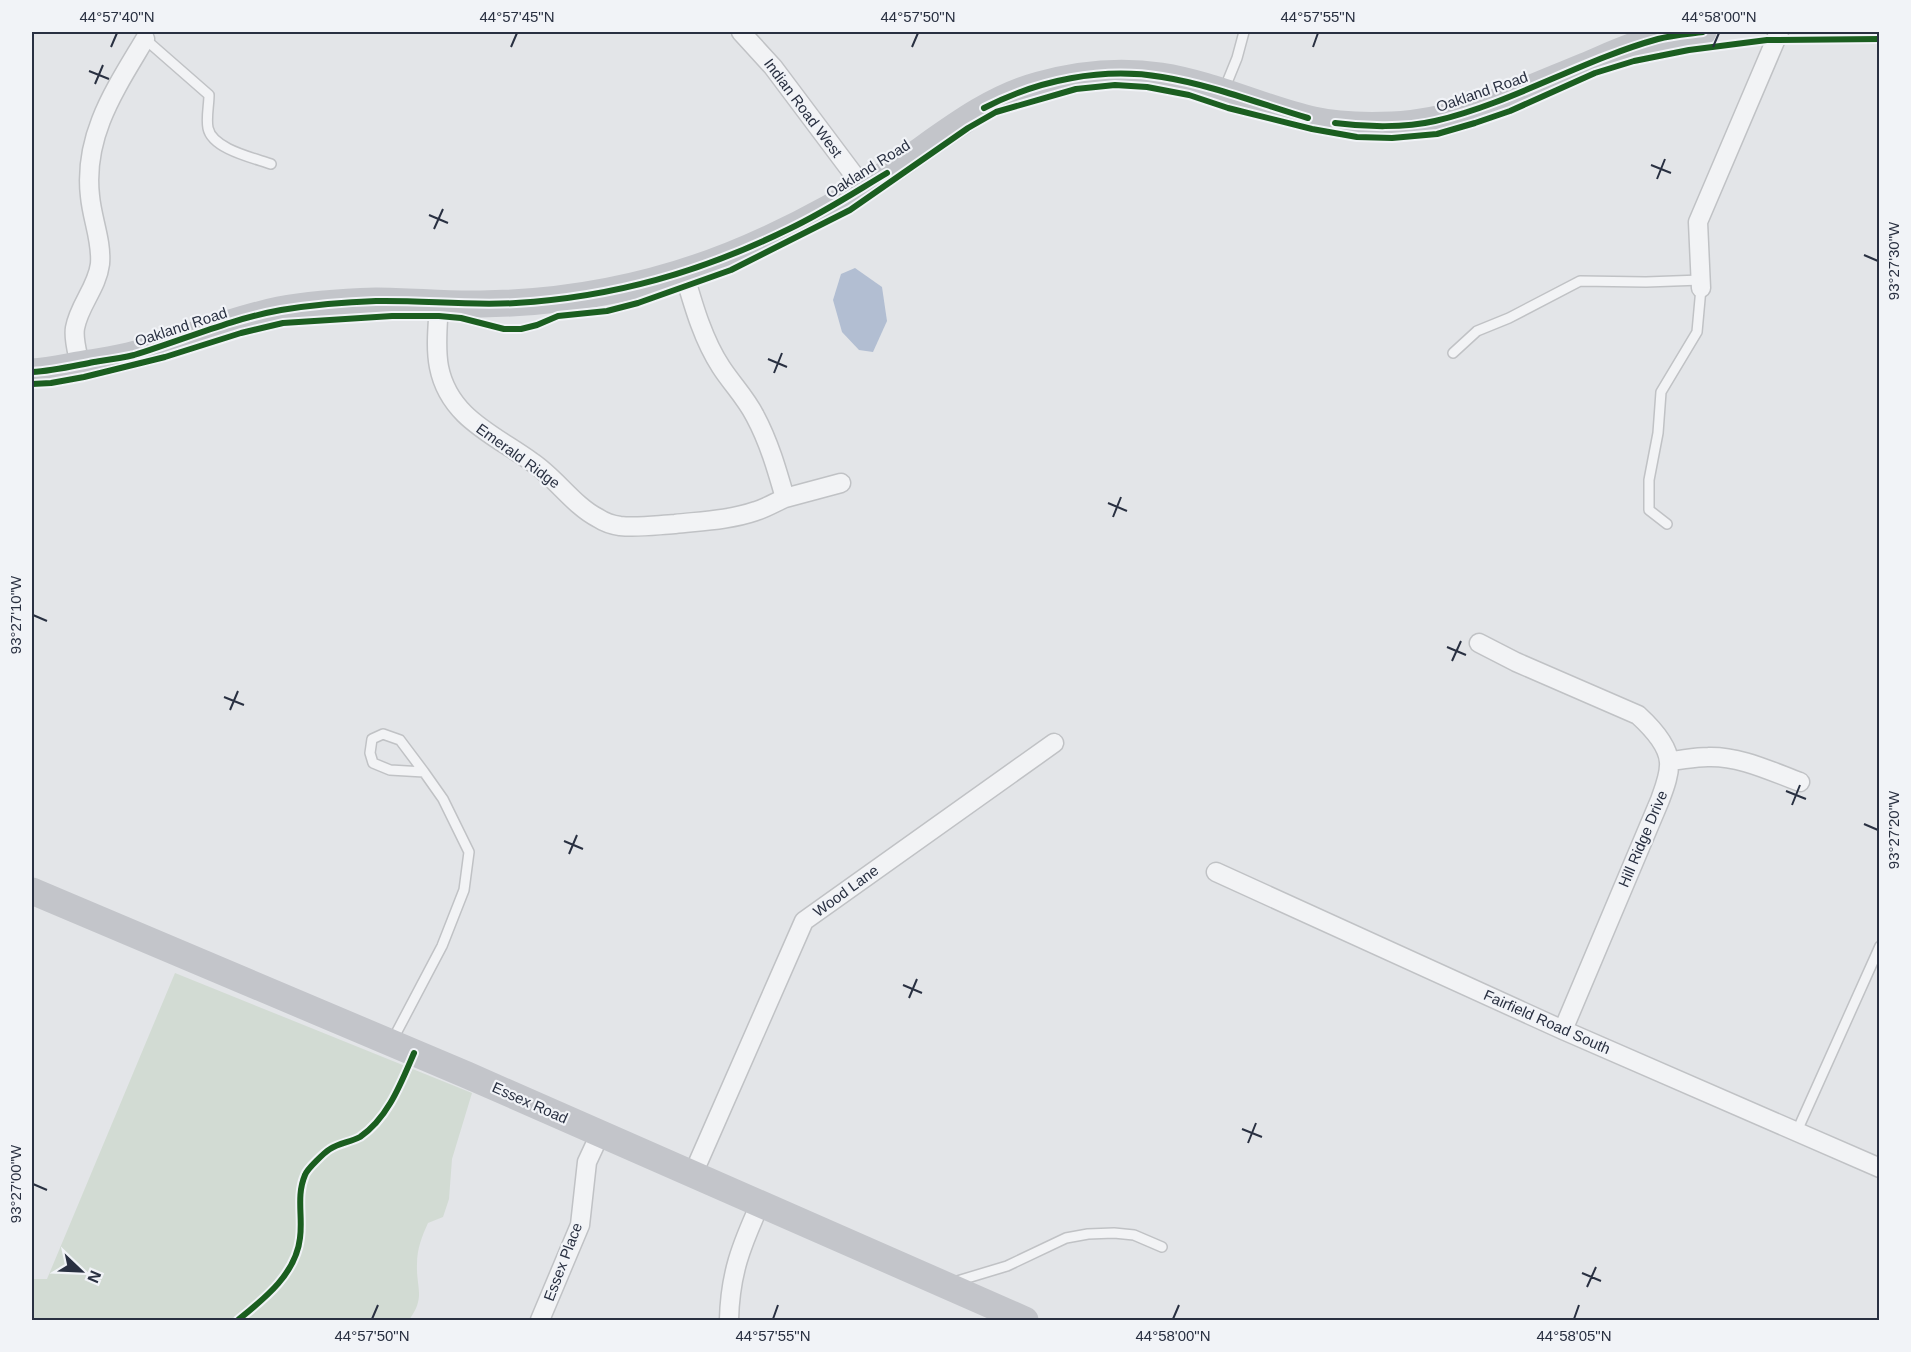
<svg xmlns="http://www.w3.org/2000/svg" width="1911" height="1352" font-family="Arial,sans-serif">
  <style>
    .green { fill: #d2dbd3 }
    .water { fill: #b2bed2 }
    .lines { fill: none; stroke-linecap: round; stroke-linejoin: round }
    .lane-casing { stroke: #c0c2c5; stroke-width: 12 }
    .street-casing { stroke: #c0c2c5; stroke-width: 21 }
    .lane { stroke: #f2f3f5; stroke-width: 9 }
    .street { stroke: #f2f3f5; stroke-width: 18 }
    .secondary { stroke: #c3c5ca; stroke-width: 27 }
    .cycleway-casing { stroke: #f1f3f7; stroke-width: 10 }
    .cycleway { stroke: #1b5e20; stroke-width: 6 }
    .ticks { fill: none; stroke: #293041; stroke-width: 2 }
    .labels { text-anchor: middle; stroke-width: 4.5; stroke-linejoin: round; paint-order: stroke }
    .street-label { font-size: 15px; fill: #293041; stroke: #f1f3f7 }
    .neatline { fill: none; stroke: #293041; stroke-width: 2 }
    .ticks-label { font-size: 15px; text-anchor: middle; fill: #293041 }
  </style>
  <rect width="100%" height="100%" fill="#e3e5e8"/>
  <path class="green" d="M 175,973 L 472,1093 L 452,1159 L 449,1199 L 443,1217 L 428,1223 C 422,1236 417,1249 417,1264 C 416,1288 426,1297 409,1320 L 32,1320 L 32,1279 L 47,1279 Z"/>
  <path class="water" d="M 855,268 L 882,287 L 887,321 L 873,352 L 859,350 L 842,332 L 833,300 L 841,274 Z"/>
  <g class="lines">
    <g class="lane-casing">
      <path id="lane" d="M 145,39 L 209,95 C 209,105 206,118 208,128 C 212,149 254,158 271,164
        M 1224,90 L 1237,58 L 1244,32
        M 1453,353 L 1477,331 L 1509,318 L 1580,281 L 1646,282 L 1701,280
        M 1667,524 L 1649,510 L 1649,480 L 1658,433 L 1661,392 L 1697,332 L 1701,288
        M 392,1041 L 442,946 L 464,890 L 469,852 L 443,799 L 424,772 L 390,770 L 373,763 L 370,753 L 372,739 L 383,734 L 400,740 L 424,772
        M 1797,1131 L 1880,946
        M 954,1282 L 1007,1266 L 1066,1238 L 1088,1234 L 1114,1233 L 1134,1235 L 1162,1247"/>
    </g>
    <g class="street-casing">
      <path id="street" d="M 741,32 L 773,67 L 863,187
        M 1701,288 L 1698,222 L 1779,32
        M 439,303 C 438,324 435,347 439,367 C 449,418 495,435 532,462 C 556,478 574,506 598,518 C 604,522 613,525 620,526 C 638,528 657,525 675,524 C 702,521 730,520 756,511 C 766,508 776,502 785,498 C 777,470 769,442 755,416 C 746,398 732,384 721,367 C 703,340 693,304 684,273
        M 80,365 C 78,354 73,340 75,328 C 79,305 97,288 100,264 C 102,241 92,219 90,196 C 83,135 116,88 145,39
        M 785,498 L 841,483
        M 1479,643 L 1516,662 L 1638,715 C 1650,726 1668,744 1669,762 C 1670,774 1664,789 1660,800 L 1563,1030
        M 1669,761 C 1682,760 1695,757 1708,757 C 1740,756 1770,771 1800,782
        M 1216,872 L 1563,1030 L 1880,1168
        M 693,1174 L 804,921 L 1054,743
        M 540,1320 L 580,1225 L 587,1162 L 600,1134
        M 729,1320 C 730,1274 741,1246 760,1204"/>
    </g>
    <use href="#lane" class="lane"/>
    <use href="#street" class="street"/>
    <path class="secondary" d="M 32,372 C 49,371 66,367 84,364 C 101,361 119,359 136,354 C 184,340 230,320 279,310 C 310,304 344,302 376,301 C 411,301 446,305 481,304 C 568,303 651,287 731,255 C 788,232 843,202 894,169 C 940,138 984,100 1039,85 C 1078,74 1120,70 1161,76 C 1213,84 1262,108 1313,120 C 1339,126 1366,126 1392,125 C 1460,122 1523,91 1585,66 C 1609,56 1634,44 1659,38 C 1673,35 1689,34 1703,32
      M 32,891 L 467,1075 L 1025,1320"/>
    <g class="cycleway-casing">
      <path id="cycleway" d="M 984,108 C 1038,80 1102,67 1162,77 C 1212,85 1260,104 1308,118
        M 1335,123 C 1365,127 1405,128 1435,121 C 1512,103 1582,60 1658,39 C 1672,35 1688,34 1703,32
        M 32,372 C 53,371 73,366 94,362 C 107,360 121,358 134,355 C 183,340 231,319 281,310 C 312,305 344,302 376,301 C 422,300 469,306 516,303 C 614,297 701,272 789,229 C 823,213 855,192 887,173
        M 32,384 L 51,383 L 84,377 L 165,357 L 241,333 L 283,323 L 392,316 L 439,316 L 461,318 L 504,329 L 521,329 L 537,325 L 558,316 L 607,311 L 638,303 L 731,270 L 850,210 L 968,128 L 996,112 L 1076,89 L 1115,85 L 1147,87 L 1189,95 L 1228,108 L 1312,129 L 1357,137 L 1392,138 L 1437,134 L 1475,123 L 1510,111 L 1595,73 L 1634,61 L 1689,50 L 1767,40 L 1880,39
        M 238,1320 C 264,1299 296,1274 300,1238 C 303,1217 296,1196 305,1175 C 307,1169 325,1152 330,1149 C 339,1143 351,1142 360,1137 C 388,1118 401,1083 414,1053"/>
    </g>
    <use href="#cycleway" class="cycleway"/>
  </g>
  <path class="ticks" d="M 111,47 L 117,33M 511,47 L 517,33M 912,47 L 918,33M 1313,47 L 1318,33M 1713,47 L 1719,33M 89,71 L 109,79M 95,84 L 103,65M 1651,165 L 1671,173M 1657,179 L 1665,159M 429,215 L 448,223M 434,229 L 443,209M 1864,255 L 1878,261M 768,359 L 787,367M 774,373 L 782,353M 1108,503 L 1127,511M 1113,517 L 1121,497M 33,615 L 47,621M 1447,647 L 1466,655M 1452,661 L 1461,641M 224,697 L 244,705M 230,710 L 238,691M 1786,791 L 1806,799M 1792,805 L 1800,785M 1864,824 L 1878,830M 564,841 L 583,849M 569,854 L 577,835M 903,985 L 922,993M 909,998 L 917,979M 1242,1129 L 1262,1137M 1248,1143 L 1256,1123M 33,1184 L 47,1190M 1582,1273 L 1601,1281M 1587,1287 L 1596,1267M 372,1319 L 378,1305M 773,1319 L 778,1305M 1173,1319 L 1179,1305M 1574,1319 L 1579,1305"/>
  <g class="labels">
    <g class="street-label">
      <text transform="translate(1482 92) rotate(-19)" y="5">Oakland Road</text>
      <text transform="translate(803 108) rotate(53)" y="5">Indian Road West</text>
      <text transform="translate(868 169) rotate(-32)" y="5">Oakland Road</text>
      <text transform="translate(181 327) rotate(-18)" y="5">Oakland Road</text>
      <text transform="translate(518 456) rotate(36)" y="5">Emerald Ridge</text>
      <text transform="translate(1643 839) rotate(-67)" y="5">Hill Ridge Drive</text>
      <text transform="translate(846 891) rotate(-36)" y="5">Wood Lane</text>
      <text transform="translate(1547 1022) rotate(24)" y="5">Fairfield Road South</text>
      <text transform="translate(530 1103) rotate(24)" y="5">Essex Road</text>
      <text transform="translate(563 1262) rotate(-69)" y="5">Essex Place</text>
    </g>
  </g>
  <rect width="1911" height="1352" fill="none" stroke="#f1f3f7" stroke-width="66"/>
  <g transform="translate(81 1271) rotate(113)" stroke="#f1f3f7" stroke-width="4.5" paint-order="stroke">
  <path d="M0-4.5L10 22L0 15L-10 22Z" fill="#293041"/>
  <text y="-9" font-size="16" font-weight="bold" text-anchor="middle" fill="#293041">N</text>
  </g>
  <rect x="33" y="33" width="1845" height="1286" class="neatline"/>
  <g class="ticks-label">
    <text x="117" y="22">44°57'40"N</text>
    <text x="517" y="22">44°57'45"N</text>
    <text x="918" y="22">44°57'50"N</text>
    <text x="1318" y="22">44°57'55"N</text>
    <text x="1719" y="22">44°58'00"N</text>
    <text transform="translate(1894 261) rotate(-90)" y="5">93°27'30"W</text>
    <text transform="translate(16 615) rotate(-90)" y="5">93°27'10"W</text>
    <text transform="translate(1894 830) rotate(-90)" y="5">93°27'20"W</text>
    <text transform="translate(16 1184) rotate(-90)" y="5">93°27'00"W</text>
    <text x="372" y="1341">44°57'50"N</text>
    <text x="773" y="1341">44°57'55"N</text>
    <text x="1173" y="1341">44°58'00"N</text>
    <text x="1574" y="1341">44°58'05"N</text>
  </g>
</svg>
